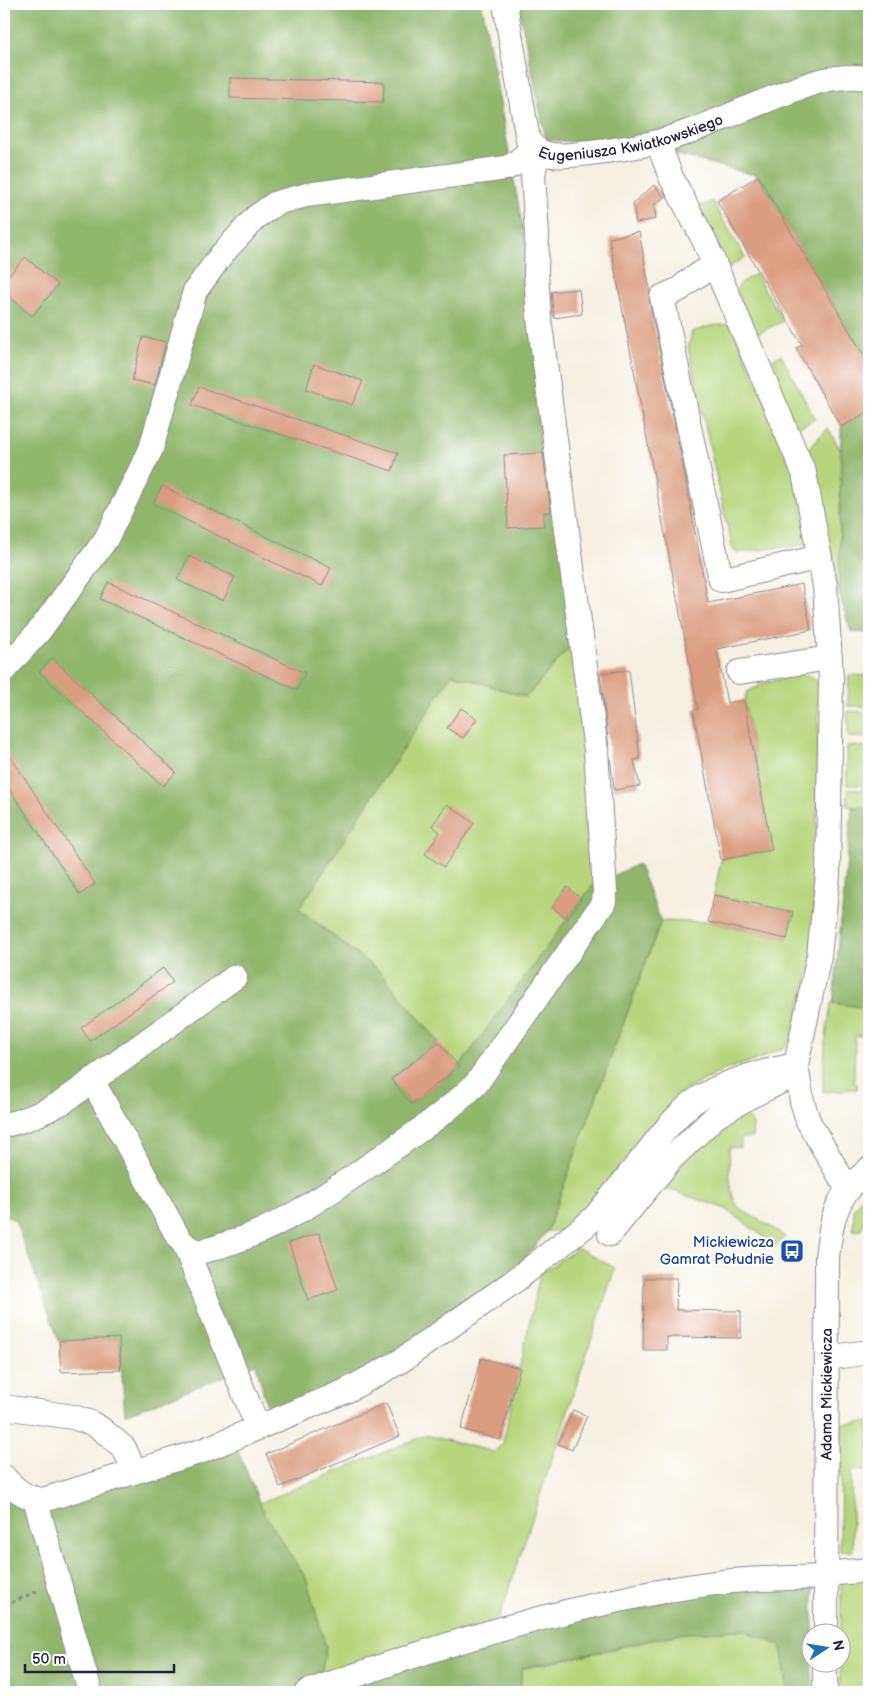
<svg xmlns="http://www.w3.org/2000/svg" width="873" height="1696" font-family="'Balsamiq Sans',sans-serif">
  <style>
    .green { fill: #b6d57c; stroke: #6c7c5c }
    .forest { fill: #90b66c; stroke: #596c54 }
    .building { fill: #da9d7f }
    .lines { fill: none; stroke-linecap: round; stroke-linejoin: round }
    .minor-casing { stroke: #8c898e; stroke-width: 26 }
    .path { stroke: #8c898e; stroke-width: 3; stroke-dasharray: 4 4; stroke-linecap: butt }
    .minor { stroke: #fff; stroke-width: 24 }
    .labels { text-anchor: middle; stroke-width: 4; stroke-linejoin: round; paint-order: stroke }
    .street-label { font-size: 15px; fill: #22223b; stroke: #fff }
    .transit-label { font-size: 15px; fill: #164399; stroke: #fff; text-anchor: end }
  </style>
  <rect width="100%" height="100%" fill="#fff"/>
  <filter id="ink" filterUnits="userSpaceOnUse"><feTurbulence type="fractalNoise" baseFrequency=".02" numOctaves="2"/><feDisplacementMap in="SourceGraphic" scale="10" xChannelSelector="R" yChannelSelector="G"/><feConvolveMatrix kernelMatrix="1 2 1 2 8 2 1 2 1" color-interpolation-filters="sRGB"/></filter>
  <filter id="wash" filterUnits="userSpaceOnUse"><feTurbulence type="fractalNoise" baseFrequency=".0096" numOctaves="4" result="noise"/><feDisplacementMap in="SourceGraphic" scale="20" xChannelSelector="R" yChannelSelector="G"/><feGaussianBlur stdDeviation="1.12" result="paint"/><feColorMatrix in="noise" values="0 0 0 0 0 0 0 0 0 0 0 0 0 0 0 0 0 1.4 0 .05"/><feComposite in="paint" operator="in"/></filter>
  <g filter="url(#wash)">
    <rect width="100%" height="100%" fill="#f5f0e0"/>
    <path class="green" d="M 712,201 L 745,257 L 728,268 L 697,208 Z
      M 756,274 L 783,321 L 756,334 L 737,290 L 740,283 Z
      M 731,324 L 793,467 L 810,544 L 736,553 L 732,547 L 688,348 L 692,332 L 710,326 Z
      M 781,355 L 815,419 L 793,430 L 772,374 L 777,368 L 773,359 Z
      M 828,428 L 841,451 L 839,594 L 803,454 Z
      M 575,641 L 600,882 L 459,1067 L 382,974 L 299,909 L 452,674 L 526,697 Z
      M 800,674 L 811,676 L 819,684 L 815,949 L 791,1040 L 783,1048 L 754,1061 L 726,1069 L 682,1092 L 659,1118 L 633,1151 L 565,1231 L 547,1231 L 661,921 L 708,922 L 787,939 L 793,912 L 714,895 L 721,860 L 772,850 L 744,700 L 747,692 L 765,683 Z
      M 849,675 L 869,676 L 869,707 L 848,706 Z
      M 848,711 L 869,712 L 869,738 L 848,737 Z
      M 847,746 L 869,747 L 869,786 L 847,785 Z
      M 848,789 L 869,790 L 869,808 L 847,806 Z
      M 831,1003 L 869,1008 L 869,1036 L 855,1036 L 854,1083 L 857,1083 L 857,1089 L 845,1089 L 844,1091 L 823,1092 L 825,1043 Z
      M 742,1109 L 753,1124 L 752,1138 L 741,1138 L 741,1147 L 729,1148 C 730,1164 727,1199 741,1209 C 755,1219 771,1225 785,1237 L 776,1246 L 726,1209 L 662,1187 L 685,1156 Z
      M 869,1188 L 869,1213 L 860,1231 L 853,1230 L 854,1208 Z
      M 578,1248 L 615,1268 L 499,1619 L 321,1675 L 260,1503 L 426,1435 L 494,1452 L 503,1443 L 540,1274 Z
      M 869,1422 L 869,1469 L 851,1472 L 853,1551 L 840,1551 L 841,1424 Z
      M 869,1575 L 869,1692 L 840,1692 L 841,1581 Z
      M 743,1630 L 782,1646 L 788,1692 L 520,1692 L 522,1669 L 684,1633 Z"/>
    <path class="forest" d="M 4,4 L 482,4 L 539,318 L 583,632 L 526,697 L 452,674 L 299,909 L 382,974 L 439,1042 L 391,1079 L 411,1104 L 459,1067 L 567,919 L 593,885 L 638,864 L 661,921 L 547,1231 L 512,1274 L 406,1345 L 345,1381 L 269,1415 L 256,1364 L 125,1415 L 119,1338 L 59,1341 L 15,1220 L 4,1215 Z
      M 518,4 L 869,4 L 869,365 L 758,176 L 643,146 L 546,140 Z
      M 869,411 L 869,633 L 851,632 L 839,594 L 841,427 Z
      M 852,807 L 869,808 L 869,1008 L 833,1003 Z
      M 233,1439 L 264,1513 L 306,1578 L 326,1647 L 319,1688 L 535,1626 L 721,1589 L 813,1585 L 813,1633 L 810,1634 L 813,1692 L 788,1692 L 781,1646 L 743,1630 L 684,1633 L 522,1668 L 520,1692 L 4,1692 L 4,1496 L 32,1506 Z"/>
    <g id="blocks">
      <path class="building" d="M 230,78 L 384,82 L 383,102 L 230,98 Z
        M 758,176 L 869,364 L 869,411 L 841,427 L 796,348 L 802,345 L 717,201 Z
        M 654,185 L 664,197 L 654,205 L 656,219 L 636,223 L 633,203 Z
        M 639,232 L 650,291 L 649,300 L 682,460 L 708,603 L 802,584 L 811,630 L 717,649 L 727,703 L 744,700 L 772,850 L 721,860 L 693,710 L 698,709 L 609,238 Z
        M 25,257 L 58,285 L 32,316 L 4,292 L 4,281 Z
        M 579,289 L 582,314 L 554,318 L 551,292 Z
        M 143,337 L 166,342 L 155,385 L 132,380 Z
        M 314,364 L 363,381 L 352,405 L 306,389 Z
        M 199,387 L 398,453 L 392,471 L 192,405 Z
        M 543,453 L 551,512 L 544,512 L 544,526 L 508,528 L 504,455 Z
        M 162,486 L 331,568 L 322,586 L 153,504 Z
        M 189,556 L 235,577 L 223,601 L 177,580 Z
        M 108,582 L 305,673 L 297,690 L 100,599 Z
        M 52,658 L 176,772 L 163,786 L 39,672 Z
        M 629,670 L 640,759 L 634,760 L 640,786 L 614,790 L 600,673 Z
        M 461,708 L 477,719 L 463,738 L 447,728 Z
        M 4,747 L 95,884 L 80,895 L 4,781 Z
        M 447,804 L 474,823 L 444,867 L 425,854 L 440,832 L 432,826 Z
        M 567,887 L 582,899 L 567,919 L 552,907 Z
        M 714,895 L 793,912 L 787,939 L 708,922 Z
        M 163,968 L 173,982 L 90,1041 L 81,1028 Z
        M 439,1042 L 459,1067 L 411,1104 L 391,1079 Z
        M 319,1233 L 338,1290 L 308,1300 L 289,1243 Z
        M 644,1278 L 677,1278 L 676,1310 L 741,1311 L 741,1338 L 667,1337 L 667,1350 L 643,1350 Z
        M 119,1338 L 121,1370 L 61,1372 L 59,1341 Z
        M 481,1358 L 520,1368 L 500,1440 L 461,1429 Z
        M 386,1403 L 400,1436 L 280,1487 L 266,1454 Z
        M 573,1410 L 587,1416 L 572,1450 L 558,1444 Z"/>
    </g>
  </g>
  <g filter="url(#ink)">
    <use href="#blocks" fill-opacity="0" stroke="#8c898e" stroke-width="1"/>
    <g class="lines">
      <g class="minor-casing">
        <g id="minor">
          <path id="s1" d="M 505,4 L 528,140 C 543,162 566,155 590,153 C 613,150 638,147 661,141 C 715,125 766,97 820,81 C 836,77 854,76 869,78"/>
          <path d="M 714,265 L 689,281 L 680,289 L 662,297 L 721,580 L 820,557"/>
          <path d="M 4,670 L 40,630 L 106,539 L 151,449 L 195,291 L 222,254 L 256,217 L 276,203 L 307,195 L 506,168 L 515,164 L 533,148"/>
          <path d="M 739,672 L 830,658"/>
          <path d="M 92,1080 L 177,1235 C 182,1242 186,1248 194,1250 C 203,1253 214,1248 223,1245 C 281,1228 331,1192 380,1158 C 413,1135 446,1113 476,1084 L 604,902 L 605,891 L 596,750 L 539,318 L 536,273 L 537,234 L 533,175 L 535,165 L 541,153"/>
          <path d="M 4,1125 C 26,1121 43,1112 63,1102 L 235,977"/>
          <path d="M 610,1234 L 671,1159 L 716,1116 L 747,1098 L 780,1082 L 796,1065 L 819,955 L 828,875 L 831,678 L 828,630 L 825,586 L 804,473 L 705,242 L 671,177 L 658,142"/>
          <path d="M 185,1246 L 258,1428"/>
          <path d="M 827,1358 L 869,1352"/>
          <path d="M 4,1407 L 73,1417 L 91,1423 L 101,1429 L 124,1448 L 129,1459 L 131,1473"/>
          <path d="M 4,1477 C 14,1489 26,1499 43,1500 L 202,1451 L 346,1391 L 399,1362 L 513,1282 L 585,1226 L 595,1217 C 612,1196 629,1175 646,1154 C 660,1136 674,1118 692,1103 C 722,1081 761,1072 796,1065 L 802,1101 L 808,1121 L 848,1190"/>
          <path d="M 35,1499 L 90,1692"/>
          <path d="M 826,1574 L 869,1570"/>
          <path id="s2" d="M 826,1634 L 827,1257 C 830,1234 832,1210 847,1191 C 853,1183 862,1176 869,1169"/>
          <path d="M 307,1692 C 410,1656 513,1622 619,1600 C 656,1592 694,1585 732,1581 C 763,1578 795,1578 826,1577"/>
          <path d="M 825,1692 L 825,1664"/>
        </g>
      </g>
      <path class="path" d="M 4,1606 L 40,1590"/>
      <use href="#minor" class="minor"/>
    </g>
  </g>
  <defs>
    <g id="bus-square" transform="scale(1.25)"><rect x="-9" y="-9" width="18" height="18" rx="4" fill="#1a4fb4" stroke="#fff"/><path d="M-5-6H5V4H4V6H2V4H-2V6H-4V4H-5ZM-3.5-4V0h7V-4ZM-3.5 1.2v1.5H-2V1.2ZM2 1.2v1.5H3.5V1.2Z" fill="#fff"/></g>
  </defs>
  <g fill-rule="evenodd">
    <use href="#bus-square" x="792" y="1251"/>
  </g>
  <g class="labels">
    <g class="street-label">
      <text dy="5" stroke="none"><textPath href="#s1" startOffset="248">Eugeniusza Kwiatkowskiego</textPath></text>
      <text dy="5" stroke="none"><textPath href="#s2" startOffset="240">Adama Mickiewicza</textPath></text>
    </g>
    <g class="transit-label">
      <text x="774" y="1247">Mickiewicza<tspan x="774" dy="17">Gamrat Południe</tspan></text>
    </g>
  </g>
  <rect width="873" height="1696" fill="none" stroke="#fff" stroke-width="20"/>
  <g transform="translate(826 1648) rotate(78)"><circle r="24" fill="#ffffff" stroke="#a7a7b1"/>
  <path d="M0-4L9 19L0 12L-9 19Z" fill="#1f6fb2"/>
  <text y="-8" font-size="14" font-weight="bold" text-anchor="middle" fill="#22223b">N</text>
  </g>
  <path d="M25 1664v8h149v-8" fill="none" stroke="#22223b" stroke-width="2.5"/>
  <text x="32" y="1664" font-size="15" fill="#22223b" stroke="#ffffff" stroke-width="4" paint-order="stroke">50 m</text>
</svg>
